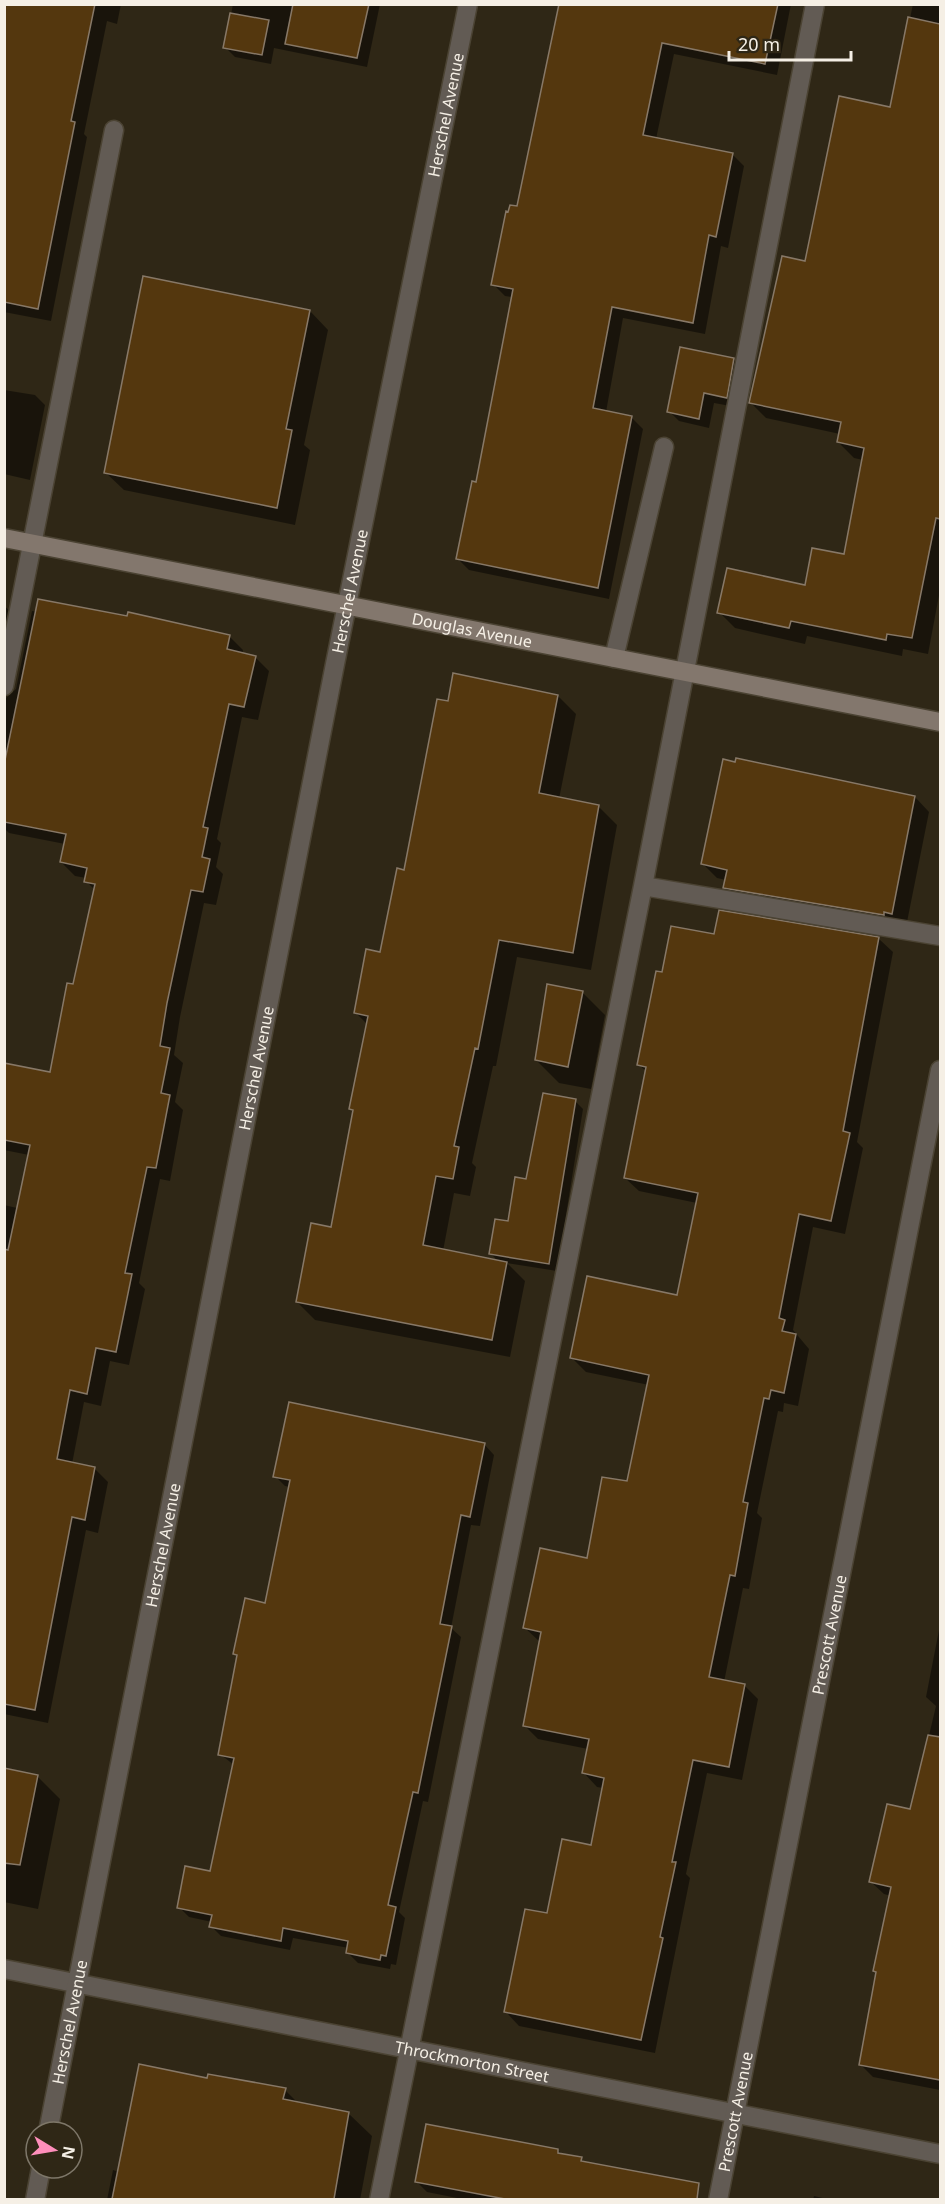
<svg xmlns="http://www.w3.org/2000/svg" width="945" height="2204" font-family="'Noto Sans',sans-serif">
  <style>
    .shadow { fill: #0007 }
    .building { fill: #54370e; stroke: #877867; stroke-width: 1.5 }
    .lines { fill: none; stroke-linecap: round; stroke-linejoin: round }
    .lane-casing { stroke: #4b4333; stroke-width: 21 }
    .street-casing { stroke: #4b4333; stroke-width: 21 }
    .secondary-casing { stroke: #4b4333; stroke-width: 21 }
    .lane { stroke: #625b54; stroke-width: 18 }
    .street { stroke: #625b54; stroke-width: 18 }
    .secondary { stroke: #83776d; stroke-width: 18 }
    .labels { text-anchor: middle; stroke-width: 6; stroke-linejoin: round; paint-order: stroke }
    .street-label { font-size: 16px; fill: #f5efe5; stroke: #2f2716 }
  </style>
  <rect width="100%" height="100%" fill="#2f2716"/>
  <path class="shadow" d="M 4,4 L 121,4 L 117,24 L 107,21 L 84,134 L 87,137 L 51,321 L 4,312 Z
    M 233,4 L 380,4 L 367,67 L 274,48 L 271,64 L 235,57 L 225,47 Z
    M 583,4 L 791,4 L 777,75 L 674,54 L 656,139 L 732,154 L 744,166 L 728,248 L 721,246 L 705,334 L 623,318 L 606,412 L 631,417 L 643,429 L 609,599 L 469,570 L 458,559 L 477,484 L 512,297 L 505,296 L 493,284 Z
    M 913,4 L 940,4 L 940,590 L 928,654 L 903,649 L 902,656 L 807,636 L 805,644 L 735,628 L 719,612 L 806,586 L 845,556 L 863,460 L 854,458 L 838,442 L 840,434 L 766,418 L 750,402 L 806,263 L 891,109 Z
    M 310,311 L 328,330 L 304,445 L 310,450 L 295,525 L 124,490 L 105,472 Z
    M 734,360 L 744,370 L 736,407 L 714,403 L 709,428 L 679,421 L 669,411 Z
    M 4,390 L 35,395 L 45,405 L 30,480 L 4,474 Z
    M 4,606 L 22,620 L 6,698 L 16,689 L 32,611 L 229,636 L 243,650 L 242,654 L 255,657 L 269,671 L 258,720 L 242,717 L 217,839 L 221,843 L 216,867 L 223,874 L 216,905 L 204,903 L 180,1017 L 174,1055 L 183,1063 L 175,1102 L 183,1110 L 170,1181 L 160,1179 L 139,1283 L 145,1289 L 129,1365 L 110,1361 L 101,1406 L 84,1402 L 72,1464 L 94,1468 L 108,1482 L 98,1533 L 86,1530 L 48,1723 L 4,1714 L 4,1205 L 17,1208 L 29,1155 L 4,1150 L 4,1065 L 51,1074 L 74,986 L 95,890 L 86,881 L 86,878 L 75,876 L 61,862 L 65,844 L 9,833 L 4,828 Z
    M 558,696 L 576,714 L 559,799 L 599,807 L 617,825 L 591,970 L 517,957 L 496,1066 L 493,1066 L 472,1163 L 476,1167 L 470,1196 L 454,1193 L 443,1251 L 498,1261 L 490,1253 L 509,1223 L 527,1181 L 575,1101 L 583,1109 L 557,1271 L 507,1263 L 525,1281 L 510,1357 L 315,1320 L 297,1302 L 332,1229 L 354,1112 L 351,1109 L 368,1025 L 356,1013 L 381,954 L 449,703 Z
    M 915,797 L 929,812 L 906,927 L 739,902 L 725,888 L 726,880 L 717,878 L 703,864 Z
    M 720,912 L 879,939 L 893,952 L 857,1142 L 863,1148 L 845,1234 L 813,1227 L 793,1330 L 809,1349 L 798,1406 L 784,1403 L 783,1412 L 778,1411 L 757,1513 L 762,1518 L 749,1589 L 743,1588 L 724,1682 L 744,1685 L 758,1699 L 742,1780 L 707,1773 L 686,1874 L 690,1878 L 655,2053 L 519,2026 L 506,2012 L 548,1915 L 592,1847 L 603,1788 L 597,1787 L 584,1773 L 588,1749 L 538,1739 L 524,1725 L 540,1642 L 525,1628 L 588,1560 L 628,1483 L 649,1385 L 586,1372 L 572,1358 L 678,1296 L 697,1203 L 639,1191 L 625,1178 L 647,1072 L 639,1065 L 663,974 L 715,936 Z
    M 582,992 L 605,1015 L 591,1089 L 559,1083 L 536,1060 Z
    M 484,1444 L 494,1455 L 480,1526 L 471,1525 L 451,1628 L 461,1637 L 428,1802 L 423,1801 L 399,1912 L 405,1918 L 396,1965 L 391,1964 L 390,1969 L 358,1963 L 348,1953 L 349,1948 L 293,1938 L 290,1950 L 221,1936 L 211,1926 L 212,1922 L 189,1917 L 179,1907 L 211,1873 L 234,1765 L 220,1754 L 238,1656 L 235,1654 L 267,1605 L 290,1487 L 285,1486 L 275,1476 Z
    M 940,1625 L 940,2090 L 873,2077 L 860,2064 L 891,1896 L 884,1894 L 871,1882 L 911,1811 L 936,1706 L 926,1697 Z
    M 4,1770 L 37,1776 L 60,1799 L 38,1909 L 4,1902 Z
    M 285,2090 L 299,2104 L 349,2114 L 372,2136 L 360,2200 L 107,2200 L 113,2170 L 119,2172 Z
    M 558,2150 L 563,2155 L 581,2159 L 586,2164 L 659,2185 L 656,2200 L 467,2200 L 427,2192 L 417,2182 Z
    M 814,2196 L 831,2200 L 813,2200 Z"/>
  <path class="building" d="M 4,4 L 95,4 L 71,121 L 75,122 L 38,309 L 4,302 Z
    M 293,4 L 369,4 L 357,58 L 285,44 Z
    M 559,4 L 778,4 L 765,64 L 662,43 L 643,135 L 733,153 L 716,237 L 709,235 L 693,323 L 612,307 L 593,408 L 632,416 L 598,588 L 456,559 L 472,481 L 476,482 L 513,289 L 491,285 L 506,211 L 508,212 L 510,205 L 517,206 Z
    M 230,13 L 269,20 L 262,55 L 223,48 Z
    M 908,17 L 940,24 L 940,519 L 936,518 L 912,638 L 887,634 L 886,640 L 791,621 L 789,628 L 717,613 L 727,568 L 805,585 L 812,548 L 844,554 L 864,448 L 837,442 L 841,422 L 749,403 L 782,256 L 805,261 L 839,96 L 890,107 Z
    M 143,276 L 310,310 L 286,429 L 292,430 L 277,508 L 104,473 Z
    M 680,347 L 734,358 L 727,398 L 704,393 L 699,419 L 667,412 Z
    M 38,599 L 127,616 L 128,612 L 230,635 L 227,649 L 256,656 L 244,707 L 229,704 L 203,827 L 208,828 L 202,857 L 210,859 L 203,892 L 191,890 L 167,1003 L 160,1046 L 170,1048 L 161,1093 L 170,1095 L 156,1168 L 147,1167 L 125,1273 L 132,1274 L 116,1352 L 96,1348 L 87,1394 L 70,1390 L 57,1459 L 95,1467 L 85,1520 L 72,1517 L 35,1710 L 4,1704 L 4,1249 L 8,1250 L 30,1145 L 4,1140 L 4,1063 L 50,1072 L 67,983 L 73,984 L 95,884 L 84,882 L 87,868 L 60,862 L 66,834 L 4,822 L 4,765 Z
    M 453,673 L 558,695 L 539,793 L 599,805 L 573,953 L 499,940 L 478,1049 L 475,1048 L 454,1146 L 459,1147 L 453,1179 L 436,1176 L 423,1245 L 507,1262 L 492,1340 L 296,1302 L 311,1223 L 331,1227 L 353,1110 L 349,1109 L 368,1016 L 354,1013 L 366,949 L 380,952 L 397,868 L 404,870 L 437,699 L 448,701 Z
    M 736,758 L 915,796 L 892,914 L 884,912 L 884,915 L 723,888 L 727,870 L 701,864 L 723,759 L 735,762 Z
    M 719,910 L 879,937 L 843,1131 L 850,1133 L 831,1221 L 799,1214 L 779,1318 L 785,1320 L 782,1331 L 796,1334 L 784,1393 L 771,1390 L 769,1399 L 764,1398 L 743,1502 L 748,1503 L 735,1576 L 730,1575 L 709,1677 L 745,1684 L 729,1767 L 693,1760 L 672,1862 L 676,1862 L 660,1937 L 663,1938 L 641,2040 L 504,2012 L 525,1909 L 547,1913 L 562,1839 L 591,1845 L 604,1778 L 582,1773 L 589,1739 L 523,1726 L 541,1632 L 523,1628 L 540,1548 L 587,1558 L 602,1477 L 627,1481 L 649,1375 L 570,1358 L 587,1276 L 677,1295 L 698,1193 L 624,1178 L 646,1067 L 637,1065 L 656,971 L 662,972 L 671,926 L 714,934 Z
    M 547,984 L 583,991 L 568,1067 L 535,1060 Z
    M 543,1093 L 576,1099 L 549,1264 L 489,1254 L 495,1219 L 508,1221 L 515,1177 L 526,1179 Z
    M 289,1402 L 485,1443 L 470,1517 L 461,1515 L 440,1624 L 452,1626 L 418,1793 L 413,1792 L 388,1905 L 396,1907 L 386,1956 L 381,1955 L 380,1960 L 346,1953 L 348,1941 L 283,1928 L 281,1941 L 209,1927 L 212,1915 L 177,1908 L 185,1866 L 210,1871 L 234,1758 L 218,1755 L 237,1655 L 233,1654 L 245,1598 L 265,1603 L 290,1480 L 273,1477 Z
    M 928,1735 L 940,1737 L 940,2080 L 859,2065 L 876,1972 L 873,1971 L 891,1887 L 869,1882 L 887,1804 L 910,1809 Z
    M 4,1768 L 38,1775 L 20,1865 L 4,1863 Z
    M 139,2064 L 207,2078 L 208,2074 L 286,2088 L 283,2099 L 349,2112 L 334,2199 L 112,2199 Z
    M 426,2124 L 558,2149 L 558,2153 L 582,2157 L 581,2161 L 699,2183 L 697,2199 L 505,2199 L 415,2182 Z"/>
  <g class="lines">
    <g class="lane-casing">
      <path id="lane" d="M 614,658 L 664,447
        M 4,686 L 114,130
        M 643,886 L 940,936
        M 379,2200 L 643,886 L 815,4"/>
    </g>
    <g class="street-casing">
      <g id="street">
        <path id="s1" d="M 4,1969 L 940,2154"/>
        <path id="s2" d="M 48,2132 L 335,664 L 468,4"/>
        <path d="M 35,2200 L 41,2168"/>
        <path id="s3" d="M 718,2200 L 940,1070"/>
      </g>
    </g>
    <g class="secondary-casing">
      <g id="secondary">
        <path id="s4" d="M 4,538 L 940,722"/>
      </g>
    </g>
    <use href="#lane" class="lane"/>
    <use href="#street" class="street"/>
    <use href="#secondary" class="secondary"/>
  </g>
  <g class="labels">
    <g class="street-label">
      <text dy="6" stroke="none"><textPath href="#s2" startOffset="2056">Herschel Avenue</textPath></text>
      <text dy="6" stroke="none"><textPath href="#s2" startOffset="1570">Herschel Avenue</textPath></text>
      <text dy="6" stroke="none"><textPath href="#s4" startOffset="477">Douglas Avenue</textPath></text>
      <text dy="6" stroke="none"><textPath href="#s2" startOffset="1084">Herschel Avenue</textPath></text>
      <text dy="6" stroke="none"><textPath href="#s2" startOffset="598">Herschel Avenue</textPath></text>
      <text dy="6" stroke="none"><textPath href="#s3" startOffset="576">Prescott Avenue</textPath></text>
      <text dy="6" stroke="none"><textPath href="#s2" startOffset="112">Herschel Avenue</textPath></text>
      <text dy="6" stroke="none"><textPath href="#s1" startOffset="477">Throckmorton Street</textPath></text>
      <text dy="6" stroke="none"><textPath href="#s3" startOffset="90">Prescott Avenue</textPath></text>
    </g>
  </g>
  <rect width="945" height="2204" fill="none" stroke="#f5efe5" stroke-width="12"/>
  <g transform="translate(54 2150) rotate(101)"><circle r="28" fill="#2f2716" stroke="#7e7769" stroke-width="1.5"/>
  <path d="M0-4.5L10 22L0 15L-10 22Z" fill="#fe8ebb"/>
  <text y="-9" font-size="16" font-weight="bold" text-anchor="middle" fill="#f5efe5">N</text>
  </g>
  <path d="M729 51v9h122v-9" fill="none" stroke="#f5efe5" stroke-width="3"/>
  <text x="738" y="51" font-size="18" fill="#f5efe5" stroke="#2f2716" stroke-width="4.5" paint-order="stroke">20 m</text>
</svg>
